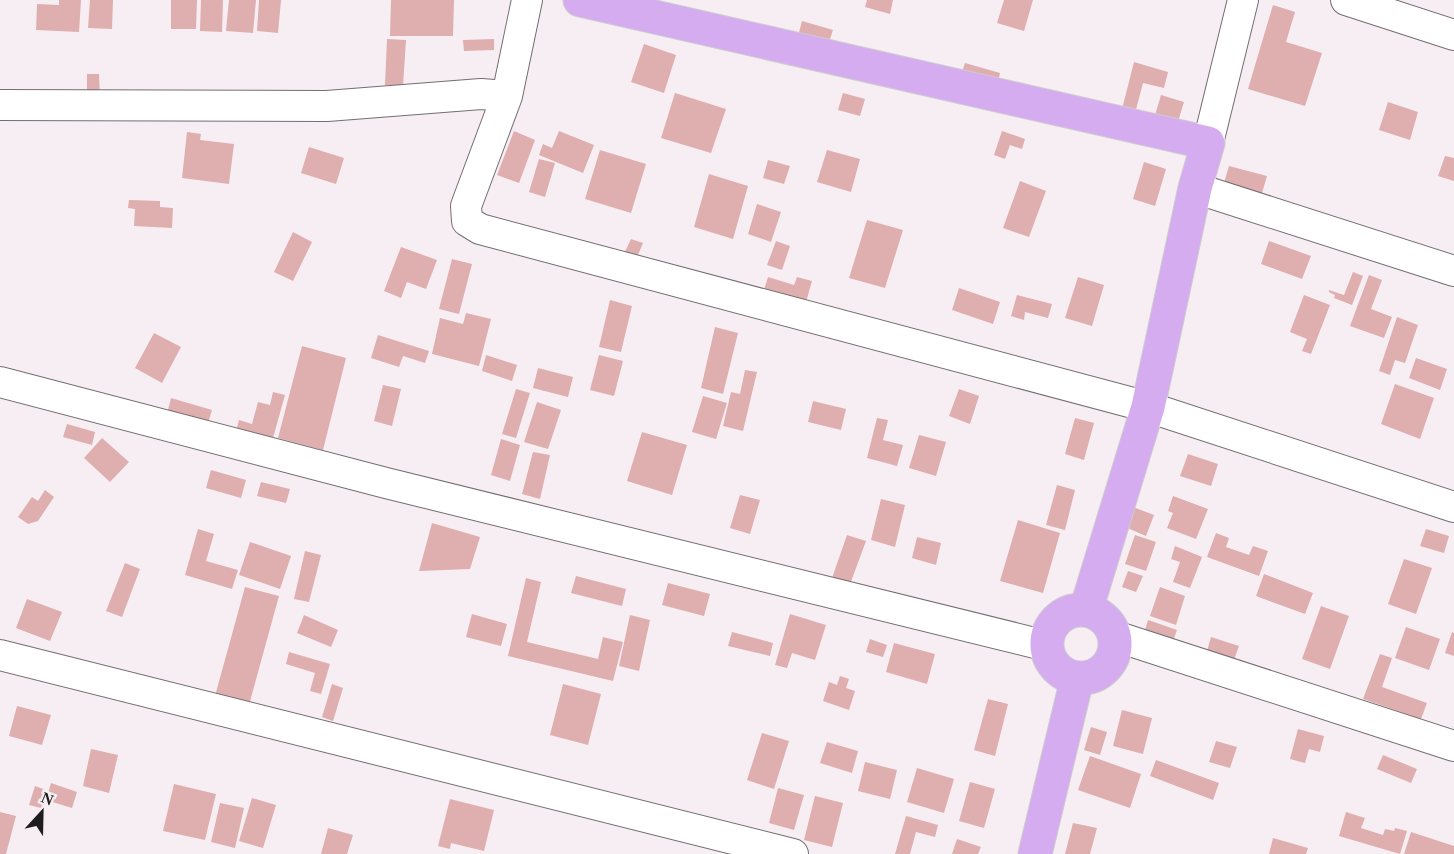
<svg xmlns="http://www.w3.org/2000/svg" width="1454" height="854" font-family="Georgia,serif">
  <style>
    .building { fill: #dfaeaf }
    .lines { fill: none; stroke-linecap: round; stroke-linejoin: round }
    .minor-casing { stroke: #756d71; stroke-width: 32 }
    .major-casing { stroke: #cecdce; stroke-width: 35 }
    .minor { stroke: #fff; stroke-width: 30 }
    .major { stroke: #d4acef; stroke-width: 33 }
  </style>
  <rect width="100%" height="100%" fill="#f7eef3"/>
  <path class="building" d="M 59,0 L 81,0 L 79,32 L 36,30 L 37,4 L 59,5 Z
    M 90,0 L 113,0 L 112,29 L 88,28 Z
    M 171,0 L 197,0 L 196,29 L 171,29 Z
    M 201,0 L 223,0 L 222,32 L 200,31 Z
    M 229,0 L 256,0 L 253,33 L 226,31 Z
    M 259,0 L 281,0 L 278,33 L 257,31 Z
    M 391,0 L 454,0 L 453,36 L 390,36 Z
    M 867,0 L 893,0 L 890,14 L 865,7 Z
    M 1004,0 L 1033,0 L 1024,31 L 997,23 Z
    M 1273,5 L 1295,12 L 1286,42 L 1322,53 L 1305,106 L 1248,89 Z
    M 802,21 L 833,30 L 828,45 L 798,36 Z
    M 387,39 L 406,40 L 403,86 L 385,85 Z
    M 494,39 L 494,50 L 464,51 L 463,40 Z
    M 644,44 L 676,55 L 664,93 L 631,82 Z
    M 1134,62 L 1168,72 L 1164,88 L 1143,83 L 1134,117 L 1121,113 Z
    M 965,63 L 1000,73 L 997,86 L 961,75 Z
    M 87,74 L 99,74 L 100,97 L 87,97 Z
    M 675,93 L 726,109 L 711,153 L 661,138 Z
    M 843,93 L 865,99 L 860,116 L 838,110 Z
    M 1161,95 L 1184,102 L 1176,128 L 1153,122 Z
    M 1388,102 L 1418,112 L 1410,140 L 1379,130 Z
    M 514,131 L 535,140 L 519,183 L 497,175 Z
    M 559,131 L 594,145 L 583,173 L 539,155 L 543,144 L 552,148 Z
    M 1002,131 L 1025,139 L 1022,149 L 1010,145 L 1005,159 L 994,155 Z
    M 187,132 L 201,134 L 200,140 L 234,144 L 229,184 L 182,178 Z
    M 309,147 L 344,158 L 336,184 L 301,173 Z
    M 600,150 L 646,164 L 631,213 L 585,199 Z
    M 827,150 L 860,159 L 851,192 L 817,182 Z
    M 1445,156 L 1454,158 L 1454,181 L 1438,176 Z
    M 539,159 L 555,163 L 545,197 L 529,192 Z
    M 768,160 L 790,166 L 784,184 L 763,178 Z
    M 1144,162 L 1166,169 L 1155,206 L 1133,199 Z
    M 1229,166 L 1267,176 L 1262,193 L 1224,183 Z
    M 709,174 L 748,186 L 733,239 L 694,227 Z
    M 1020,181 L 1046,191 L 1029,237 L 1003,228 Z
    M 129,200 L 160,201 L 160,207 L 173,208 L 172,228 L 134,226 L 135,209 L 128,208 Z
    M 757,204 L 781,212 L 771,242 L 748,234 Z
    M 867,220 L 903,230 L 885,288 L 849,278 Z
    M 293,232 L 312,242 L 293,281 L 274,272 Z
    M 631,239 L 643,243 L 635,262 L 623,256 Z
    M 776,241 L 790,246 L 782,270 L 767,265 Z
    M 1269,241 L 1311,256 L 1302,279 L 1261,264 Z
    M 401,247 L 437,260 L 426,289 L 407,282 L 401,298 L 384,291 Z
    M 452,259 L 472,264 L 459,314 L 439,309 Z
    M 1353,272 L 1363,276 L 1352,305 L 1334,298 L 1335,295 L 1329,292 L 1329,290 L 1344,295 Z
    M 1369,275 L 1382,280 L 1371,309 L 1392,317 L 1384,338 L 1350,326 Z
    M 768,277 L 794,285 L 797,277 L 812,281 L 804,309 L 762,296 Z
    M 1078,277 L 1104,285 L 1092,326 L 1065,318 Z
    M 959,288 L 1000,302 L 993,324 L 952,310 Z
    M 1017,295 L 1052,304 L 1048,318 L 1025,312 L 1024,320 L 1011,316 Z
    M 1304,295 L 1330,305 L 1311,354 L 1302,351 L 1307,339 L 1290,332 Z
    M 610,300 L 632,306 L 621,352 L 599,347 Z
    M 466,313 L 491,319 L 479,366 L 432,354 L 440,318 L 463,324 Z
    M 1397,317 L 1418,325 L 1405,363 L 1395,360 L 1390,375 L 1379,371 Z
    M 715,327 L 738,333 L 723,394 L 701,388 Z
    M 154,333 L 181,347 L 162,383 L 135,368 Z
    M 378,335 L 429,351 L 425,363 L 403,356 L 399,367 L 371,358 Z
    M 302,346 L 346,358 L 323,450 L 278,438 Z
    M 486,355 L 517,365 L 512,381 L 482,371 Z
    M 599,355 L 623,361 L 614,396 L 590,390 Z
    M 1416,358 L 1447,369 L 1440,390 L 1409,378 Z
    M 538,368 L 573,377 L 568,397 L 533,388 Z
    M 745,370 L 757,372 L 743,431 L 723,426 L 731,392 L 740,394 Z
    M 1395,384 L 1434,398 L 1420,439 L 1381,424 Z
    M 383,385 L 401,389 L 392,426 L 374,421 Z
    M 516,389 L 530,393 L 516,438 L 502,434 Z
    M 959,389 L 979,396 L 970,424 L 949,416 Z
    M 273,392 L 285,395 L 273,438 L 237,428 L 239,420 L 252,424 L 258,402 L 270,405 Z
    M 703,396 L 727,403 L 716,439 L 692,432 Z
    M 171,398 L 212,410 L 206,430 L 166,418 Z
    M 813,401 L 846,409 L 841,430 L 808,422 Z
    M 537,402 L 561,410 L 548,449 L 524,442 Z
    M 877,418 L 888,420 L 883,440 L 903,445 L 897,466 L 867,458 Z
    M 1075,418 L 1094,423 L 1084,460 L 1065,454 Z
    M 67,424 L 95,432 L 92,445 L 63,437 Z
    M 642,432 L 687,445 L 672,495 L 627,481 Z
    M 919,435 L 946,442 L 936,476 L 909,468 Z
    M 102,438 L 129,462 L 110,482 L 84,458 Z
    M 501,439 L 520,445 L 510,481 L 491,475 Z
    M 533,452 L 550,455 L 540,499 L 522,494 Z
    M 1188,454 L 1218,464 L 1211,486 L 1180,476 Z
    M 211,470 L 246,480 L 241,498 L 206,488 Z
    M 261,482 L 290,489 L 286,503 L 257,496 Z
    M 1057,485 L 1075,490 L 1065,530 L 1046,525 Z
    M 45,490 L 54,497 L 38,521 L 28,524 L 18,517 L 32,497 L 38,501 Z
    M 740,495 L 760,500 L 750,534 L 730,528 Z
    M 1173,496 L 1208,509 L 1196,539 L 1167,528 L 1173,513 L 1168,511 Z
    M 881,499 L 905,505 L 895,547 L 871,540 Z
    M 1133,507 L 1154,515 L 1146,536 L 1125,527 Z
    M 1018,520 L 1060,533 L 1043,593 L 1000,581 Z
    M 432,523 L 480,537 L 470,569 L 419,571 Z
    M 198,529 L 214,534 L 206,561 L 238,570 L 232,589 L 185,575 Z
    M 1426,529 L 1449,536 L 1444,553 L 1420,546 Z
    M 1216,533 L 1229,538 L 1226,547 L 1249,555 L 1253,546 L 1268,551 L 1259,576 L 1207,557 Z
    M 847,535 L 866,541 L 849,587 L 831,581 Z
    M 1135,535 L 1156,542 L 1146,571 L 1125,564 Z
    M 917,537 L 941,543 L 936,565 L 912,558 Z
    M 250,542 L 291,556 L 280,589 L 239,575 Z
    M 1175,546 L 1202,557 L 1190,588 L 1173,582 L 1180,562 L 1171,559 Z
    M 305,551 L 321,555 L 309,602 L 294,599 Z
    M 1404,559 L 1432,568 L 1416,614 L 1388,604 Z
    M 125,563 L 140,569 L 122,617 L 106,611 Z
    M 1128,571 L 1143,576 L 1136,592 L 1122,587 Z
    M 1264,574 L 1313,593 L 1305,614 L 1256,596 Z
    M 576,576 L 626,589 L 622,606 L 571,593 Z
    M 526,578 L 541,582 L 527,642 L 598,659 L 603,637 L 623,642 L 613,681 L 508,656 Z
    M 668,583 L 710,594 L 704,616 L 662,605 Z
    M 245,587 L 279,596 L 249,705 L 215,696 Z
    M 1160,587 L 1185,596 L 1176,625 L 1150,616 Z
    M 27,599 L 62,612 L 50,641 L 16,628 Z
    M 1321,606 L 1349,616 L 1330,669 L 1302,659 Z
    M 472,614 L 507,624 L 501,646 L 466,637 Z
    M 790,614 L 826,625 L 815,660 L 792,653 L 787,668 L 775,665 Z
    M 304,615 L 338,630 L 331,647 L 297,633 Z
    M 630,615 L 650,620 L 639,671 L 619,666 Z
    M 1148,620 L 1177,630 L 1172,644 L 1144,634 Z
    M 1406,627 L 1440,639 L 1429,670 L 1395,658 Z
    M 732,632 L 773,643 L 770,656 L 728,646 Z
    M 1452,632 L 1454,633 L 1454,656 L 1445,653 Z
    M 1211,637 L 1239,646 L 1234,660 L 1207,651 Z
    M 870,639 L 887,645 L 883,657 L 866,652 Z
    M 894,643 L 935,654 L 927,684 L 886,672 Z
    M 289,652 L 330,664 L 321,694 L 310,691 L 315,673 L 286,664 Z
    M 1380,654 L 1392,658 L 1382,687 L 1427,703 L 1421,719 L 1363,699 Z
    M 840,676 L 849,679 L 846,688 L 855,691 L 849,710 L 823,701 L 829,682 L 837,685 Z
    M 332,684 L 343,688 L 333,721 L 322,717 Z
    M 563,684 L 601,694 L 588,745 L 550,735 Z
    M 988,699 L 1008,704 L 995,756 L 974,750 Z
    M 17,706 L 51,715 L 42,745 L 9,736 Z
    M 1122,710 L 1152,718 L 1143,754 L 1113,746 Z
    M 1091,727 L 1107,732 L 1100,755 L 1084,750 Z
    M 1298,729 L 1324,736 L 1320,752 L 1309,749 L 1305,763 L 1290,759 Z
    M 762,733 L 789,741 L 774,789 L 747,780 Z
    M 1216,741 L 1237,747 L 1230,768 L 1209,762 Z
    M 827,742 L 858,751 L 852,773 L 820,763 Z
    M 91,749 L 118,755 L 109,793 L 83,786 Z
    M 1383,755 L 1417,769 L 1411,783 L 1377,769 Z
    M 1090,756 L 1141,774 L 1130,808 L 1078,790 Z
    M 1156,760 L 1219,783 L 1213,800 L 1150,776 Z
    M 865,762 L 897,770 L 890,799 L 858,791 Z
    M 917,768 L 954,779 L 944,813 L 907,802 Z
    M 970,782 L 995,789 L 984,828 L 959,821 Z
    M 51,783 L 77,792 L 72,808 L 46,800 Z
    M 174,784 L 216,794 L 205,840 L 163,831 Z
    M 35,786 L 46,790 L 41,808 L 29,805 Z
    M 778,788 L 804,795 L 794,830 L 769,823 Z
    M 815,796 L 843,803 L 832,847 L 804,840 Z
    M 252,798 L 276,805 L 263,848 L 239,841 Z
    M 450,799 L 494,810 L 484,851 L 451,843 L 450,849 L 438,846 Z
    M 220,803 L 244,808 L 235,848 L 211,842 Z
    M 0,812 L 16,816 L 6,854 L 0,854 Z
    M 1346,812 L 1365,818 L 1361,828 L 1383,835 L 1385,829 L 1394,831 L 1395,828 L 1407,831 L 1400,854 L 1339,836 Z
    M 906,816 L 938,825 L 935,837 L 916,832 L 910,854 L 895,854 Z
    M 1073,823 L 1097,828 L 1090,854 L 1065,854 Z
    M 328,828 L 353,835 L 347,854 L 321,854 Z
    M 1411,832 L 1454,846 L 1454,854 L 1404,854 Z
    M 1273,838 L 1308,848 L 1306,854 L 1269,854 Z
    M 957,839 L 981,847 L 978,854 L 952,854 Z"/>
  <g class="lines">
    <g class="minor-casing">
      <path id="minor" d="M 527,0 L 507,96 L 466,206 L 467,221 L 480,229 L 1148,407 L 1454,507
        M 1346,0 L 1454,35
        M 0,105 L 327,106 L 481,94 L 507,96
        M 1208,143 L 1243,0
        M 1195,188 L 1454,271
        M 0,382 L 386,483 L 1047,646
        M 1115,636 L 1454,746
        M 0,655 L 793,854"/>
    </g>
    <g class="major-casing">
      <path id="major" d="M 580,0 L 1208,143 L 1195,188 L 1148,407 L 1086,610
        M1047 644a34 34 0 1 1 68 0a34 34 0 1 1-68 0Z
        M 1035,854 L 1077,679"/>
    </g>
    <use href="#minor" class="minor"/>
    <use href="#major" class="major"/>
  </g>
  <g transform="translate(42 812) rotate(22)" stroke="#f7eef3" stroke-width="4.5" paint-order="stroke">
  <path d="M0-4.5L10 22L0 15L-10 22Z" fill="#1f1c1e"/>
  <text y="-9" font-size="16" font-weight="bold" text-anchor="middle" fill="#1f1c1e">N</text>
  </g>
</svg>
